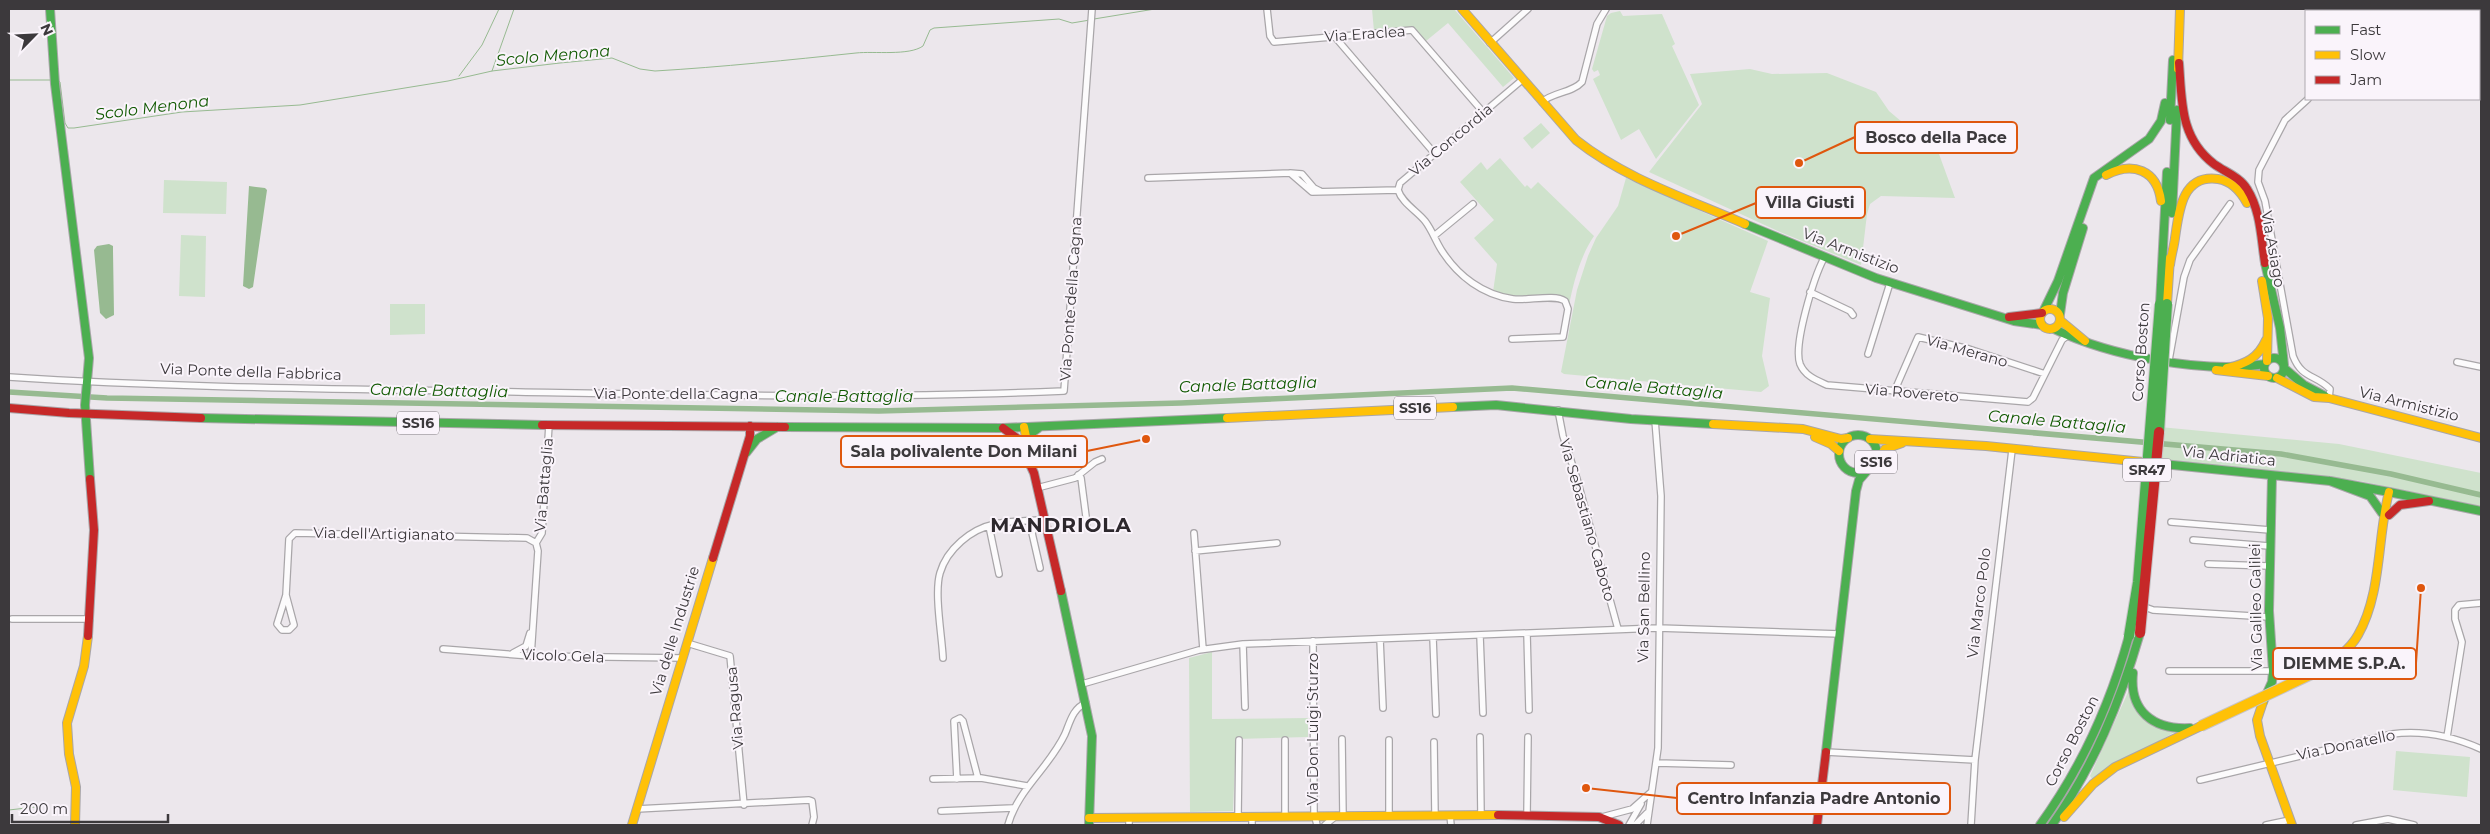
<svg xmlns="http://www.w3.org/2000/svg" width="2490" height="834" font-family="Montserrat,sans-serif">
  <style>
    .green { fill: #cfe2cc }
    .water { fill: #97ba91 }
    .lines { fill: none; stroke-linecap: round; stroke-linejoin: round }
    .stream { stroke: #97ba91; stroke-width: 1 }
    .canal { stroke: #97ba91; stroke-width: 5.5 }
    .street-casing { stroke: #a9a6a9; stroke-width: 8 }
    .fast-casing { stroke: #a9a6a9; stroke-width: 10 }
    .slow-casing { stroke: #a9a6a9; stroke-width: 10 }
    .jam-casing { stroke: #a9a6a9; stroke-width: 10 }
    .street { stroke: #fcfbfc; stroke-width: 5.5 }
    .fast { stroke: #4caf50; stroke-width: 8 }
    .slow { stroke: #ffc107; stroke-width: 8 }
    .jam { stroke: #c62828; stroke-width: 8 }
    .fast-bridge-casing { stroke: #c6c3c6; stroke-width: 12; stroke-linecap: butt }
    .slow-bridge-casing { stroke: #c6c3c6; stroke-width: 12; stroke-linecap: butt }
    .jam-bridge-casing { stroke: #c6c3c6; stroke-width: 12; stroke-linecap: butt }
    .fast-bridge { stroke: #4caf50; stroke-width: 10 }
    .slow-bridge { stroke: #ffc107; stroke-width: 10 }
    .jam-bridge { stroke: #c62828; stroke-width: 10 }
    .labels { text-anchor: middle; stroke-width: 4; stroke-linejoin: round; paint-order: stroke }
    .shield { fill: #faf4fb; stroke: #757175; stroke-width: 1 }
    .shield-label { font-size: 14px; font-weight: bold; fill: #3c393c }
    .street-label { font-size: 15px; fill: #3c393c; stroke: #faf4fb }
    .water-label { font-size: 16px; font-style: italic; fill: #115a02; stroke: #faf4fb }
    .district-label { font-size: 20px; font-weight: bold; letter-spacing: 1px; fill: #2d282d; stroke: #faf4fb }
    .leader { fill: none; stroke: #df570e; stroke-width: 2 }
    .callout-dot { fill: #df570e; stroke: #faf4fb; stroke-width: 2 }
    .callout { fill: #faf4fb; stroke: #df570e; stroke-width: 2 }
    .callout-label { font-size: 16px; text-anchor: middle; font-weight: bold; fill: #3c393c }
  </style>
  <rect width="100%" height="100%" fill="#ece7ec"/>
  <path class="green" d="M 1372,9 L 1454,9 L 1514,78 L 1503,87 L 1448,23 L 1426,41 L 1413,28 L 1374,31 Z
    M 1620,11 L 1623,16 L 1662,14 L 1675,44 L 1672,46 L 1699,105 L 1656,159 L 1639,129 L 1621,140 L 1593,79 L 1600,75 L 1598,70 L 1594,72 L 1592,69 L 1607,16 L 1611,13 Z
    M 1750,69 L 1772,74 L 1827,73 L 1876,92 L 1889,111 L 1902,122 L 1926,135 L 1939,154 L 1955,198 L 1881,196 L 1870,204 L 1867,214 L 1861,265 L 1780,232 L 1649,172 L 1702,104 L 1690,74 Z
    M 1541,123 L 1550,133 L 1532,149 L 1523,138 Z
    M 1500,158 L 1525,187 L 1527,185 L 1531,189 L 1538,182 L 1594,236 C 1580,257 1574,281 1569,305 L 1566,299 L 1554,295 L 1533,298 L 1515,297 L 1493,292 L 1497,264 L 1474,238 L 1494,220 L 1460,182 L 1481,162 L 1487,170 Z
    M 1626,178 L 1768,241 L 1750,292 L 1770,298 L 1762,356 L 1769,386 L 1761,392 L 1564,374 L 1561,372 L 1577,290 L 1588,256 L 1596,238 L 1618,206 Z
    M 164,180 L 227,182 L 226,214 L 163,213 Z
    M 181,235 L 206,236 L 205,297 L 179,296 Z
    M 390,304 L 425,304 L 425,334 L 390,335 Z
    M 2160,427 L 2339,444 L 2481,473 L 2481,506 L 2360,481 L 2159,459 Z
    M 1212,652 L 1212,719 L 1308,718 L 1308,737 L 1236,739 L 1233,811 L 1190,812 L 1189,658 Z
    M 2130,688 L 2135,706 L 2178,730 L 2093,780 L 2090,776 Z
    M 2396,751 L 2470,757 L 2467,797 L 2393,790 Z"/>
  <path class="water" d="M 249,186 L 265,188 L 267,190 L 253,287 L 249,289 L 243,286 Z
    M 109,244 L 113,246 L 113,251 L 114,315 L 106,319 L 100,313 L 94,250 L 97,246 Z"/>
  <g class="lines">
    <path class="stream" d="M 1094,19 L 1155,9
      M 492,71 L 514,9
      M 459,76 L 482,45 L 499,9
      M 9,80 L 52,80
      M 58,80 L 60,82 L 65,123 L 68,128 L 74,128 L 182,112 L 300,105 L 448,81 L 492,71 L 560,63 L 612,58 L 640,69 L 655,71 C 722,67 789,60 856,53 C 874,51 909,56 923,46 L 930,30 L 934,28 L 1059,19 L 1072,23 L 1090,20
      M 9,810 L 35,807"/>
    <path class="canal" d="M 9,392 L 107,398 L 879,411 L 1181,403 L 1512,388 L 2281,454 L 2391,474 L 2481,495"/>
    <g class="street-casing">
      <path id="street" d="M 1267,9 L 1270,36 L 1274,42 L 1412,30 L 1483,112
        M 2415,9 L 2426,11 L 2432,9
        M 2344,11 L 2345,9
        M 1335,37 L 1435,154
        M 1490,43 L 1528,9
        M 2308,99 L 2285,120 L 2259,170 L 2258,182 L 2265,201 L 2293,356 C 2302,379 2315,374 2330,389 L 2329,398
        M 1542,102 C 1553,92 1572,93 1582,82 L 1597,24 L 1606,9
        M 1290,173 L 1302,174 L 1314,188 L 1320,191
        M 1148,178 L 1290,173 L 1312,192 L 1398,190
        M 1398,190 C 1402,203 1417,211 1425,221 C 1432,230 1436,242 1442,251 C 1458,276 1483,295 1513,299 C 1528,301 1554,294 1565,301 L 1568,309 L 1563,337 L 1512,339
        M 1398,190 L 1400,183 L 1522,80
        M 1434,236 L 1473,204
        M 1824,258 C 1814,277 1793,345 1800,364 C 1805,376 1816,380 1827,385 L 2028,402 L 2033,398 L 2062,340 L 2067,336
        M 1810,292 L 1850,311 L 1853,315
        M 1868,354 L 1890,283
        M 2169,360 L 2184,277 L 2190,260 L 2230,204
        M 2457,362 L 2481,367
        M 9,377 C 178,388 348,389 518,392 C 700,395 882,399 1064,391 L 1092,9
        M 1894,392 L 1918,337 L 1969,349 L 2045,374
        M 1558,410 L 1563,436 L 1577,479 L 1618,629
        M 1078,475 L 1081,478 L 1087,524
        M 1037,488 L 1075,478 L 1095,462 L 1102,459
        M 1033,521 L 1034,529 L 1032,533 L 1040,568
        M 2171,522 L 2270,530
        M 989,526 L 999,574
        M 1194,533 L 1203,649
        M 2193,540 L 2269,546
        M 536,543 L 542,533 L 549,425
        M 1195,551 L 1277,543
        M 2208,564 L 2269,566
        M 286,595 L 294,625 L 289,630 L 282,630 L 277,624 L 286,595 L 289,539 L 295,533 L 527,538 L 536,543
        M 2142,606 L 2153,610 L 2269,617
        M 12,619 L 90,619
        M 1527,634 L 1529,710
        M 1480,636 L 1483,713
        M 1433,638 L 1436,714
        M 1380,639 L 1383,708
        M 1313,641 L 1314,813 L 1317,825
        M 687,643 L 730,656 L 744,805
        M 1243,644 L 1245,707
        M 443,649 L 531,656 L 683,658
        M 513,653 L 526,646 L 530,633
        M 531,656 L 538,551 L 536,543
        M 943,658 C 942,636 934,593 940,573 C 947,549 971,529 995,524 C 1011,520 1028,522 1045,519
        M 2169,671 L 2273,671
        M 1082,684 L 1199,650 L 1243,644 L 1658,628 L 1840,634
        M 1480,737 L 1481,815
        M 2447,737 L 2462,642 L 2455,619 L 2455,610 L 2459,605 L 2481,603
        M 1342,739 L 1343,816
        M 1285,740 L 1285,817
        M 1389,740 L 1389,816
        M 1434,742 L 1435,815
        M 1826,752 L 1975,760
        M 1657,763 L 1731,765
        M 933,779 L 981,778 L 1027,786
        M 957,779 L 954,721 L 960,718 L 963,721 L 978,778
        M 2200,780 L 2392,734 C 2423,730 2452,736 2481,749
        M 637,809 L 809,800 L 812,801 L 814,817 L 812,825
        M 941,811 L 1013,808
        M 1450,815 L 1451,825
        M 1527,815 L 1528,737
        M 1238,817 L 1239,740
        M 1602,817 L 1632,809 L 1650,793
        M 1129,818 L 1129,825
        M 1008,825 C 1018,789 1049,768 1065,734 C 1070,722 1073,708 1086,703
        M 1252,825 L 1252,817
        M 1325,825 L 1336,816
        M 1629,825 L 1641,804
        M 1635,825 L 1647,813
        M 1647,825 L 1658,748 L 1661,496 L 1655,420
        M 1971,825 L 1975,760 L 2012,450
        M 2266,825 L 2290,820
        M 2356,825 L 2388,819 L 2414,825"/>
    </g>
    <g class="fast-casing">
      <path id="fast" d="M 50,9 L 55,84 L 89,358 L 85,405 L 90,479
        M 2170,120 L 2173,60
        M 2172,213 L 2177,110
        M 1745,224 L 1876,278 L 2014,321 L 2042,325
        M 2265,263 L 2280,328 L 2284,365
        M 2160,304 L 2167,172
        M 2044,310 L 2058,281 L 2094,178 L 2149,139 L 2161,121 L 2165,103
        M 2060,314 L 2063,293 L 2083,228
        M 2054,329 C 2110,356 2203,374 2265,364
        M2264 368a10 10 0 1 1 20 0a10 10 0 1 1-20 0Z
        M 2284,368 L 2304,385 L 2325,396
        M 1453,407 L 1496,405 L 1631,419 L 1713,424
        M 201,418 L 542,425
        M 785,427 L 1003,428 L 1227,418
        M1839 454a19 19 0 1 1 38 0a19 19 0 1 1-38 0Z
        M 1028,441 L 1033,432 L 1040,427
        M 746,453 L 757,439 L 777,427
        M 2153,463 L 2330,481 L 2389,492
        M 2330,481 L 2370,496 L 2382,513
        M 2389,492 L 2481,511
        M 1061,591 L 1092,736 L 1089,825
        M 2133,673 C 2129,711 2153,730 2190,728
        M 2263,702 L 2272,682 L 2273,671 L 2269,611 L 2272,476
        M 1826,752 L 1856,491 L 1859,480 L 1866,472
        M 2040,825 C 2082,767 2110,705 2129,636
        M 2052,825 C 2094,766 2120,702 2140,633"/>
    </g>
    <g class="slow-casing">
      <path id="slow" d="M 1462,9 L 1576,140 C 1625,179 1688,199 1745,224
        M 2178,69 L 2180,9
        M 2106,175 C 2133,161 2157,170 2161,201
        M 2170,265 C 2171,256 2174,247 2175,238 C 2179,211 2182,174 2218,179 C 2232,181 2241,192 2247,203
        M 2262,281 L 2268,318 L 2267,361
        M 2167,304 L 2170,258
        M2040 319a10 10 0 1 1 20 0a10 10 0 1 1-20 0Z
        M 2061,321 L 2085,341
        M 2227,368 C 2246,364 2258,358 2266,340
        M 2216,370 L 2268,376
        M 2277,378 L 2314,397 L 2329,398 L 2481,438
        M 1227,418 L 1453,407
        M 1713,424 L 1803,429 L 1841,439 L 1848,438
        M 1024,427 L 1030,456
        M 1815,437 L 1831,444 L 1839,451
        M 1870,439 L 1986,446 L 2153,463
        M 1877,460 L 1885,449 L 1902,443
        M 2318,671 C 2333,661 2349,651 2358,635 C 2382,593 2377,538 2389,492
        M 2263,702 L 2257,720 L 2260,736 L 2292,825
        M 2064,817 L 2093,784 L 2115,767 L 2201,726
        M 1089,818 L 1498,815
        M 75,825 L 76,787 L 69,754 L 67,723 L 84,666 L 88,636
        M 632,825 L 713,558"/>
    </g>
    <g class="jam-casing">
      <path id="jam" d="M 2179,63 C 2182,102 2180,138 2214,164 C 2225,172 2240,177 2247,189 C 2261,211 2261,239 2265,263
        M 2009,317 L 2042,313
        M 9,408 L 69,413 L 201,418
        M 542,425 L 785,427
        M 1003,428 L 1018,439 L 1034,473 L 1061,591
        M 2389,515 L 2400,505 L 2429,501
        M 713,558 L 750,436 L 750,426
        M 88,636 L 94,530 L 90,479
        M 1498,815 L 1599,817 L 1619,825
        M 1817,825 L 1826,752"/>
    </g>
    <use href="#street" class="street"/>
    <use href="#fast" class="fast"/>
    <use href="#slow" class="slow"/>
    <use href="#jam" class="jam"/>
    <g class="fast-bridge-casing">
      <path id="fast-bridge" d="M 2159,432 L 2167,304
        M 2129,636 L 2138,582 L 2160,304"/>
    </g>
    <g class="slow-bridge-casing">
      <path id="slow-bridge" d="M 2201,726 L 2318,671"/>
    </g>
    <g class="jam-bridge-casing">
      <path id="jam-bridge" d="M 2140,633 L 2159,432"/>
    </g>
    <use href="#fast-bridge" class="fast-bridge"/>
    <use href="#slow-bridge" class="slow-bridge"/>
    <use href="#jam-bridge" class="jam-bridge"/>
  </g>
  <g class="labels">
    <g class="shield">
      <rect x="1394" y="396.5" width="42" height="23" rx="4"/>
      <rect x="397" y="411.5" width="42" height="23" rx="4"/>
      <rect x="1855" y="450.5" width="42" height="23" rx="4"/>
      <rect x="2123" y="458.5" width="48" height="23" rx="4"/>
    </g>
    <g class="shield-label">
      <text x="1415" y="413">SS16</text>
      <text x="418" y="428">SS16</text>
      <text x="1876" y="467">SS16</text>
      <text x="2147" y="475">SR47</text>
    </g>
    <g class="street-label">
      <text transform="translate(1365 34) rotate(-4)" y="5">Via Eraclea</text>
      <text transform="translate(1451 140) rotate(-40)" y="5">Via Concordia</text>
      <text transform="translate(2273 249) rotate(80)" y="5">Via Asiago</text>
      <text transform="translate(1851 251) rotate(21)" y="5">Via Armistizio</text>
      <text transform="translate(1071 299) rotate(-86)" y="5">Via Ponte della Cagna</text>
      <text transform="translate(1967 351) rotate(16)" y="5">Via Merano</text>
      <text transform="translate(2141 352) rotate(-86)" y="5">Corso Boston</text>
      <text transform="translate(251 372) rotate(2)" y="5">Via Ponte della Fabbrica</text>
      <text transform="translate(1912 393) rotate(5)" y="5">Via Rovereto</text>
      <text x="676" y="399">Via Ponte della Cagna</text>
      <text transform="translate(2409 404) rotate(14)" y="5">Via Armistizio</text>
      <text transform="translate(2229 456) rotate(6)" y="5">Via Adriatica</text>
      <text transform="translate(544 485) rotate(-85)" y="5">Via Battaglia</text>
      <text transform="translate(1587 520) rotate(74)" y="5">Via Sebastiano Caboto</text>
      <text transform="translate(384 534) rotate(1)" y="5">Via dell'Artigianato</text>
      <text transform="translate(1979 603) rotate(-83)" y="5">Via Marco Polo</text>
      <text transform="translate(1644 607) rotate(-89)" y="5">Via San Bellino</text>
      <text transform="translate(2256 607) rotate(-91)" y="5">Via Galileo Galilei</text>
      <text transform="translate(675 631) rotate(-73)" y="5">Via delle Industrie</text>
      <text transform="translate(563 656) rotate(2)" y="5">Vicolo Gela</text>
      <text transform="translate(735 708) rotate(-95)" y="5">Via Ragusa</text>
      <text transform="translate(1313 729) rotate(-90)" y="5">Via Don Luigi Sturzo</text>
      <text transform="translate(2072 741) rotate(-63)" y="5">Corso Boston</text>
      <text transform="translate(2346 745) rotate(-12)" y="5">Via Donatello</text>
    </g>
    <g class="water-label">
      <text transform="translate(553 55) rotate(-5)" y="6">Scolo Menona</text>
      <text transform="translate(152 107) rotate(-7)" y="6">Scolo Menona</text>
      <text transform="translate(1248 384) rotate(-2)" y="6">Canale Battaglia</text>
      <text transform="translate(1654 387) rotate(5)" y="6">Canale Battaglia</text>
      <text transform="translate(439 390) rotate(1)" y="6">Canale Battaglia</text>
      <text x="844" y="402">Canale Battaglia</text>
      <text transform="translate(2057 421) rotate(5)" y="6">Canale Battaglia</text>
    </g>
    <g class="district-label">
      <text x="1061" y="532">MANDRIOLA</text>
    </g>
  </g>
  <path class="leader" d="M1799 163L1855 137M1676 236L1756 203M1146 439L1087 451M2421 588L2416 663M1586 788L1677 798"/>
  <g class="callout-dot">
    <circle cx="1799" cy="163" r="5"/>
    <circle cx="1676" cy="236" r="5"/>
    <circle cx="1146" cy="439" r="5"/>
    <circle cx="2421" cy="588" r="5"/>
    <circle cx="1586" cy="788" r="5"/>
  </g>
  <g class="callout">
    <rect x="1855" y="122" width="162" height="31" rx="5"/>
    <rect x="1756" y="187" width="109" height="31" rx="5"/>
    <rect x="841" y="436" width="246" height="31" rx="5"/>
    <rect x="2273" y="648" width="143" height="31" rx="5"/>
    <rect x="1677" y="783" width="273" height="31" rx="5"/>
  </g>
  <g class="callout-label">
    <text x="1936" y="143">Bosco della Pace</text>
    <text x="1810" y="208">Villa Giusti</text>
    <text x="964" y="457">Sala polivalente Don Milani</text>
    <text x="2344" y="669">DIEMME S.P.A.</text>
    <text x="1814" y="804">Centro Infanzia Padre Antonio</text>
  </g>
  <rect width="2490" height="834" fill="none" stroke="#3c393c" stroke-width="20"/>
  <rect x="2305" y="10" width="175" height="90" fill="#faf4fb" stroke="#aea9af"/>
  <rect x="2315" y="26" width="25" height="8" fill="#4caf50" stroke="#aea9af"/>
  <text x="2350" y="35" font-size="15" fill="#3c393c">Fast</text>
  <rect x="2315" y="51" width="25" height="8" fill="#ffc107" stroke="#aea9af"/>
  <text x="2350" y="60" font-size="15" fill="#3c393c">Slow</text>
  <rect x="2315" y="76" width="25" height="8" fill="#c62828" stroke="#aea9af"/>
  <text x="2350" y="85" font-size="15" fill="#3c393c">Jam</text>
  <g transform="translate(35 35) rotate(66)" stroke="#faf4fb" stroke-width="4" paint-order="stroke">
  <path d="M0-4L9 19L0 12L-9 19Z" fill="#3c393c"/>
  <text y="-8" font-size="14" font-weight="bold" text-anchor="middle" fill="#3c393c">N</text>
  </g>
  <path d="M12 814v8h156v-8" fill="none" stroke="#3c393c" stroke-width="2.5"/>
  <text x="20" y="814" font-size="15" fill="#3c393c" stroke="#faf4fb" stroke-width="4" paint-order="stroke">200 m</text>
</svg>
